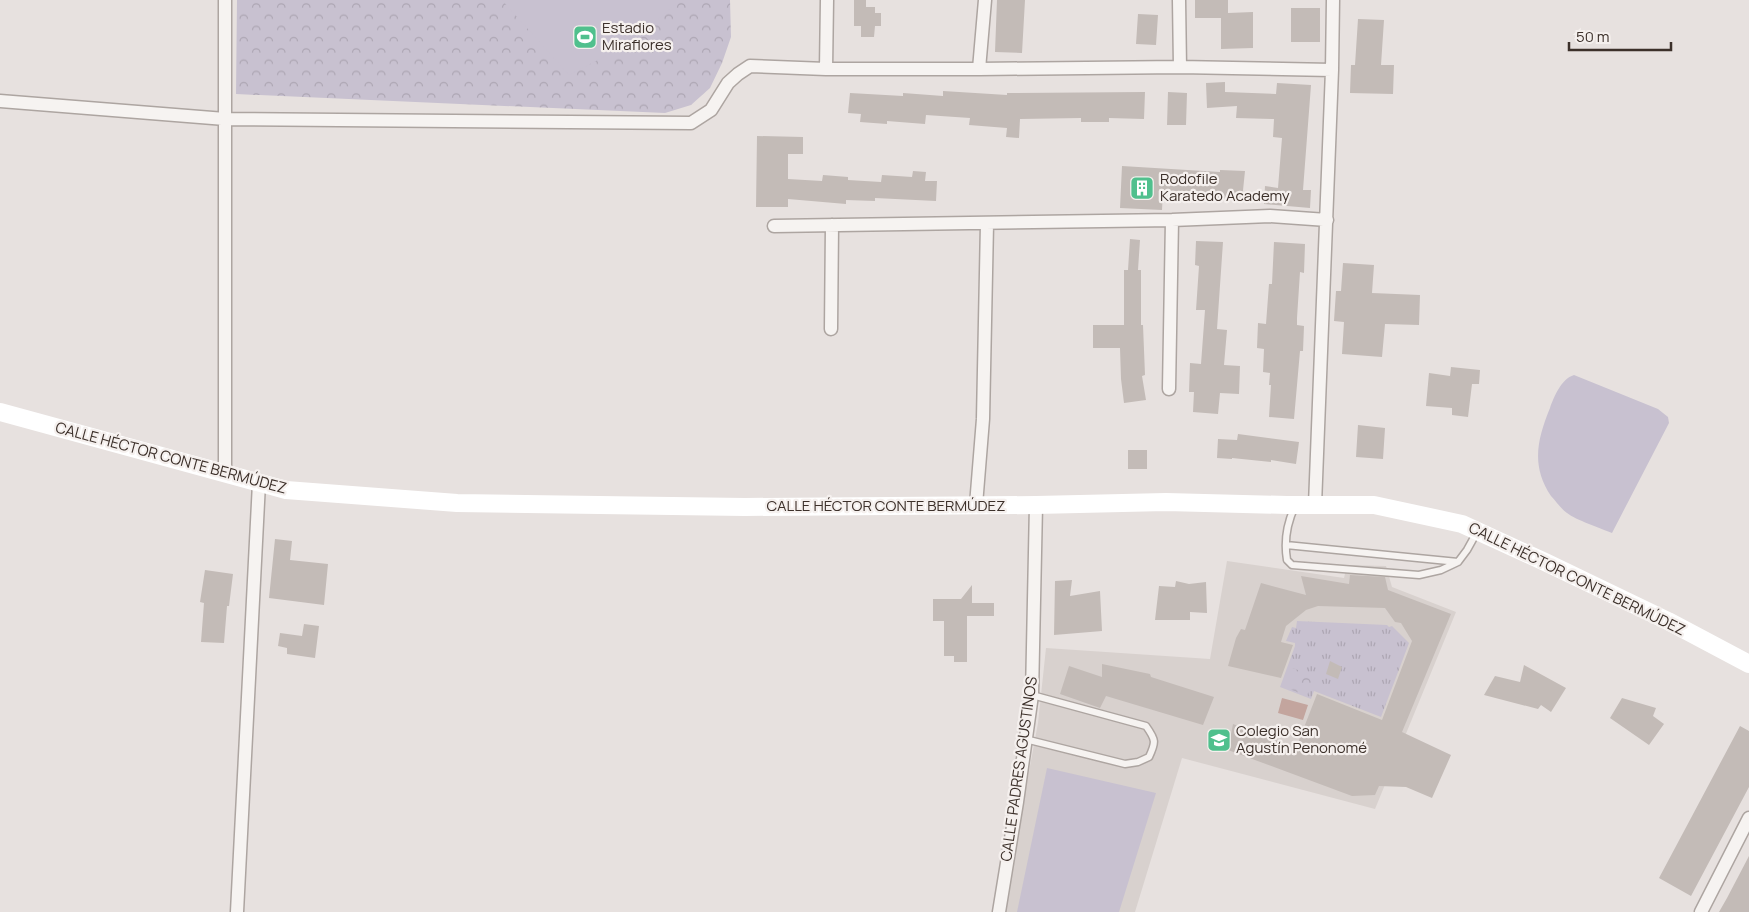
<svg xmlns="http://www.w3.org/2000/svg" width="1749" height="912" font-family="Manrope,sans-serif">
  <style>
    .built { fill: #d8d1ce }
    .grass { fill: url(#grass-tufts) }
    .forest { fill: url(#forest-crowns) }
    .pitch { fill: #c8c1d0 }
    .water { fill: #c3a59e }
    .building { fill: #c3bbb7 }
    .lines { fill: none; stroke-linecap: round; stroke-linejoin: round }
    .lane-casing { stroke: #ada5a1; stroke-width: 9 }
    .street-casing { stroke: #ada5a1; stroke-width: 15 }
    .lane { stroke: #f6f3f1; stroke-width: 6 }
    .street { stroke: #f6f3f1; stroke-width: 12 }
    .secondary { stroke: #fff; stroke-width: 18 }
    .labels { text-anchor: middle; stroke-width: 4.5; stroke-linejoin: round; paint-order: stroke }
    .poi-label { font-size: 15px; fill: #3c302a; stroke: #f5f0ee; text-anchor: start }
    .street-label { font-size: 15px; fill: #3c302a; stroke: #f5f0ee }
  </style>
  <defs>
    <pattern id="grass-tufts" width="24" height="20" patternUnits="userSpaceOnUse" patternTransform="scale(1.25)"><rect width="24" height="20" fill="#c8c1d0"/><path d="M3 7l-1-3M5 7V3M7 7l1-3M15 17l-1-3M17 17v-4M19 17l1-3" fill="none" stroke="#ada6b3"/></pattern>
    <pattern id="forest-crowns" width="20" height="18" patternUnits="userSpaceOnUse" patternTransform="scale(1.25)"><rect width="20" height="18" fill="#c8c1d0"/><path d="M2 6a3 3 0 1 1 6 0M12 15a3 3 0 1 1 6 0" fill="none" stroke="#ada6b3"/></pattern>
  </defs>
  <rect width="100%" height="100%" fill="#e7e1df"/>
  <path class="built" d="M 1227,561 L 1344,578 L 1347,565 L 1386,566 L 1392,587 L 1456,612 L 1375,809 L 1182,758 L 1135,912 L 1003,912 L 1038,723 L 1046,648 L 1210,659 Z"/>
  <path class="grass" d="M 1297,621 L 1387,625 L 1389,627 L 1392,626 L 1409,643 L 1381,717 L 1314,691 L 1311,699 L 1280,687 L 1295,646 L 1295,643 L 1286,641 L 1292,627 L 1296,628 Z"/>
  <path class="forest" d="M 237,0 L 730,0 L 731,37 L 722,63 L 710,88 L 691,105 L 665,113 L 236,94 Z
    M 1293,668 L 1313,676 L 1307,696 L 1287,688 Z"/>
  <path class="pitch" d="M 502,0 L 680,0 L 654,23 L 615,51 L 569,75 Z
    M 1574,375 L 1658,409 L 1668,417 L 1669,423 L 1612,533 C 1600,528 1576,520 1567,513 C 1561,509 1556,501 1551,496 C 1531,466 1537,440 1550,408 C 1554,397 1561,379 1574,375 Z
    M 1047,768 L 1156,793 L 1119,912 L 1017,912 Z"/>
  <path class="water" d="M 1282,698 L 1308,705 L 1303,720 L 1278,713 Z"/>
  <path class="building" d="M 854,0 L 866,0 L 866,7 L 875,7 L 875,13 L 881,13 L 881,26 L 875,26 L 874,37 L 861,37 L 861,26 L 854,26 Z
    M 997,0 L 1025,0 L 1022,53 L 995,52 Z
    M 1195,0 L 1228,0 L 1228,13 L 1253,12 L 1253,48 L 1221,49 L 1221,18 L 1195,18 Z
    M 1291,8 L 1320,8 L 1320,42 L 1291,42 Z
    M 1138,14 L 1158,15 L 1156,45 L 1136,44 Z
    M 1358,19 L 1384,20 L 1381,65 L 1394,65 L 1393,94 L 1350,93 L 1351,65 L 1355,65 Z
    M 1225,82 L 1225,92 L 1276,94 L 1277,83 L 1311,85 L 1303,190 L 1311,190 L 1310,208 L 1264,204 L 1265,186 L 1278,188 L 1282,138 L 1273,137 L 1274,119 L 1236,118 L 1237,106 L 1207,108 L 1206,83 Z
    M 943,91 L 1007,95 L 1007,93 L 1145,92 L 1144,119 L 1109,118 L 1109,122 L 1081,122 L 1081,118 L 1020,119 L 1019,138 L 1006,137 L 1007,128 L 969,125 L 970,118 L 926,115 L 925,124 L 887,121 L 887,124 L 860,122 L 861,114 L 848,113 L 850,93 L 903,96 L 903,93 L 943,96 Z
    M 1168,92 L 1187,93 L 1186,125 L 1167,125 Z
    M 757,136 L 803,137 L 803,154 L 788,154 L 788,179 L 822,181 L 823,175 L 848,177 L 848,180 L 881,182 L 882,175 L 912,177 L 913,171 L 926,172 L 925,181 L 937,181 L 936,201 L 875,198 L 875,201 L 846,200 L 846,204 L 788,199 L 788,207 L 756,207 Z
    M 1122,166 L 1220,172 L 1220,170 L 1245,171 L 1242,200 L 1218,198 L 1218,194 L 1163,190 L 1162,210 L 1120,208 Z
    M 1130,239 L 1140,240 L 1138,270 L 1141,270 L 1141,325 L 1143,325 L 1145,375 L 1142,376 L 1146,400 L 1124,403 L 1121,379 L 1120,348 L 1093,348 L 1093,325 L 1124,325 L 1124,270 L 1128,270 Z
    M 1196,241 L 1223,242 L 1217,329 L 1227,330 L 1224,365 L 1240,366 L 1239,394 L 1220,393 L 1218,414 L 1193,412 L 1194,392 L 1189,392 L 1190,363 L 1201,364 L 1205,310 L 1196,310 L 1199,266 L 1195,265 Z
    M 1274,242 L 1305,244 L 1304,273 L 1300,272 L 1297,318 L 1297,325 L 1304,326 L 1303,351 L 1300,351 L 1294,419 L 1269,417 L 1271,385 L 1269,385 L 1270,373 L 1263,372 L 1264,349 L 1257,348 L 1258,323 L 1266,324 L 1269,284 L 1272,284 Z
    M 1343,263 L 1374,265 L 1372,293 L 1420,295 L 1419,325 L 1385,324 L 1382,357 L 1342,354 L 1344,322 L 1334,321 L 1336,291 L 1341,291 Z
    M 1451,367 L 1480,370 L 1479,384 L 1472,384 L 1468,417 L 1452,415 L 1452,408 L 1426,406 L 1429,373 L 1450,376 Z
    M 1358,425 L 1385,428 L 1383,459 L 1356,457 Z
    M 1238,434 L 1299,442 L 1296,464 L 1271,460 L 1271,462 L 1232,458 L 1232,459 L 1217,458 L 1218,439 L 1237,440 Z
    M 1128,450 L 1147,450 L 1147,469 L 1128,469 Z
    M 275,539 L 292,541 L 290,560 L 328,564 L 324,605 L 269,598 Z
    M 205,570 L 233,574 L 229,606 L 227,606 L 224,643 L 201,642 L 204,603 L 200,602 Z
    M 1350,575 L 1385,577 L 1388,590 L 1451,614 L 1402,732 L 1451,755 L 1432,798 L 1406,787 L 1379,786 L 1375,795 L 1352,796 L 1228,750 L 1233,724 L 1296,748 L 1317,694 L 1382,720 L 1412,641 L 1401,623 L 1395,622 L 1385,608 L 1318,606 L 1306,610 L 1286,626 L 1281,642 L 1293,645 L 1281,678 L 1228,666 L 1236,638 L 1241,629 L 1245,630 L 1261,583 L 1306,595 L 1301,576 L 1349,584 Z
    M 1072,580 L 1070,596 L 1100,591 L 1102,631 L 1054,635 L 1055,581 Z
    M 1176,581 L 1189,584 L 1206,582 L 1207,613 L 1190,612 L 1190,620 L 1155,620 L 1159,586 L 1175,587 Z
    M 972,585 L 972,603 L 994,603 L 994,616 L 967,616 L 967,662 L 954,662 L 954,656 L 944,656 L 944,621 L 933,621 L 933,599 L 961,599 Z
    M 304,624 L 319,626 L 315,658 L 287,654 L 287,648 L 278,646 L 280,633 L 302,636 Z
    M 1330,661 L 1342,667 L 1338,679 L 1326,674 Z
    M 1102,664 L 1150,674 L 1151,677 L 1214,697 L 1203,725 L 1106,696 L 1100,708 L 1060,694 L 1069,666 L 1102,677 Z
    M 1524,665 L 1566,688 L 1551,712 L 1541,705 L 1538,709 L 1484,695 L 1495,676 L 1520,682 Z
    M 1622,698 L 1656,708 L 1653,716 L 1664,724 L 1649,745 L 1610,718 Z
    M 1740,726 L 1749,731 L 1749,787 L 1691,896 L 1659,878 Z
    M 1749,856 L 1749,912 L 1719,912 L 1727,898 Z"/>
  <g class="lines">
    <g class="lane-casing">
      <path id="lane" d="M 1295,506 C 1287,523 1284,542 1287,560 L 1292,565 L 1419,575 L 1441,570 L 1458,562 L 1467,550 L 1477,532
        M 1286,545 L 1458,562
        M 1025,739 L 1125,764 L 1138,762 L 1149,757 C 1156,742 1156,740 1146,726 L 1032,695"/>
    </g>
    <g class="street-casing">
      <path id="street" d="M 1179,0 L 1180,67
        M 826,69 L 827,0
        M 979,69 L 985,0
        M 1332,70 L 1333,0
        M 0,101 L 225,119 L 691,123 L 711,110 L 728,83 L 738,74 L 750,66 L 826,69 L 979,69 L 1180,67 L 1332,70 L 1315,505
        M 774,226 L 1172,220 L 1270,216 L 1327,220
        M 831,329 L 832,225
        M 1169,389 L 1172,220
        M 225,474 L 225,0
        M 976,505 L 983,419 L 987,224
        M 237,912 L 259,483
        M 999,912 L 1017,802 L 1032,695 L 1036,505
        M 1701,912 L 1749,818"/>
    </g>
    <use href="#lane" class="lane"/>
    <use href="#street" class="street"/>
    <path class="secondary" d="M 0,412 L 286,490 L 457,503 L 745,507 L 1036,505 L 1166,502 L 1287,505 L 1374,505 L 1462,524 L 1545,562 L 1668,621 L 1749,664"/>
  </g>
  <defs>
    <g id="stadium-square" transform="scale(1.25)"><rect x="-9" y="-9" width="18" height="18" rx="4" fill="#50c08d" stroke="#f5f0ee"/><path d="M0-5a6.5 5 0 1 0 0 10a6.5 5 0 1 0 0-10ZM-3.5-1.8h7v3.6h-7Z" fill="#fff"/></g>
    <g id="building-square" transform="scale(1.25)"><rect x="-9" y="-9" width="18" height="18" rx="4" fill="#50c08d" stroke="#f5f0ee"/><path d="M-4-6H4V6H1V3H-1V6H-4ZM-2.5-4.3h1.7v1.8h-1.7ZM.8-4.3h1.7v1.8H.8ZM-2.5-1h1.7V.8h-1.7ZM.8-1h1.7V.8H.8Z" fill="#fff"/></g>
    <g id="school-square" transform="scale(1.25)"><rect x="-9" y="-9" width="18" height="18" rx="4" fill="#50c08d" stroke="#f5f0ee"/><path d="M0-5L7-2L0 1L-7-2ZM-4 1L0 2.5L4 1V4Q0 6-4 4Z" fill="#fff"/></g>
  </defs>
  <g fill-rule="evenodd">
    <use href="#stadium-square" x="585" y="37"/>
    <use href="#building-square" x="1142" y="188"/>
    <use href="#school-square" x="1219" y="740"/>
  </g>
  <g class="labels">
    <g class="poi-label">
      <text x="602" y="33">Estadio<tspan x="602" dy="17">Miraflores</tspan></text>
      <text x="1160" y="184">Rodofile<tspan x="1160" dy="17">Karatedo Academy</tspan></text>
      <text x="1236" y="736">Colegio San<tspan x="1236" dy="17">Agustín Penonomé</tspan></text>
    </g>
    <g class="street-label">
      <text transform="translate(171 458) rotate(15)" y="5">CALLE HÉCTOR CONTE BERMÚDEZ</text>
      <text x="886" y="511">CALLE HÉCTOR CONTE BERMÚDEZ</text>
      <text transform="translate(1577 579) rotate(26)" y="5">CALLE HÉCTOR CONTE BERMÚDEZ</text>
      <text transform="translate(1019 769) rotate(-82)" y="5">CALLE PADRES AGUSTINOS</text>
    </g>
  </g>
  <path d="M1569 42v8h102v-8" fill="none" stroke="#3c302a" stroke-width="2.5"/>
  <text x="1576" y="42" font-size="15" fill="#3c302a" stroke="#f5f0ee" stroke-width="4" paint-order="stroke">50 m</text>
</svg>
